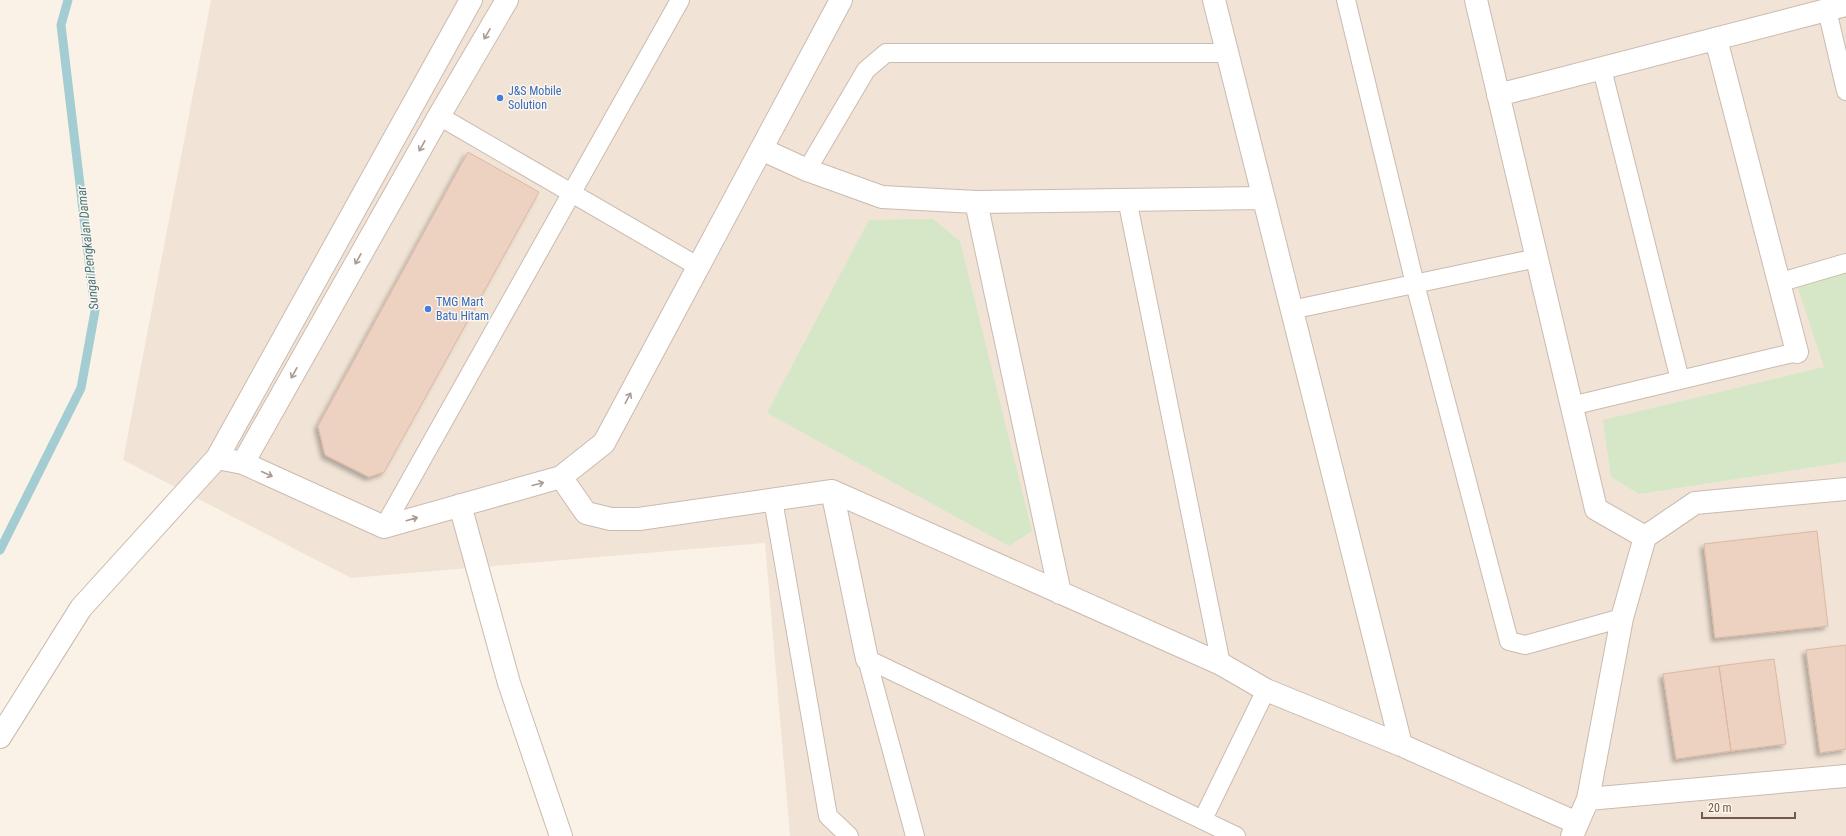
<svg xmlns="http://www.w3.org/2000/svg" width="1846" height="836" font-family="'Roboto Condensed',sans-serif">
  <style>
    .residential { fill: #f1e4d6 }
    .green { fill: #d5e7c7 }
    .lines { fill: none; stroke-linecap: round; stroke-linejoin: round }
    .stream { stroke: #a4cdd3; stroke-width: 9 }
    .building { fill: #edd1c1; stroke: #deb8a3; filter: url(#shadow) }
    .lane-casing { stroke: #cbbaae; stroke-width: 20 }
    .street-casing { stroke: #cbbaae; stroke-width: 24 }
    .lane { stroke: #fff; stroke-width: 18 }
    .street { stroke: #fff; stroke-width: 22 }
    .oneway { stroke: #aa9b95 }
    .shop-dot { fill: #3f7fe0; stroke: #fdf6ed; stroke-width: 1.5 }
    .labels { text-anchor: middle; stroke-width: 3; stroke-linejoin: round; paint-order: stroke }
    .shop-label { font-size: 12px; fill: #366cbe; stroke: #fdf6ed; text-anchor: start }
    .water-label { font-size: 13px; font-style: italic; fill: #47747c; stroke: #fdf6ed }
  </style>
  <defs>
    <filter id="shadow"><feDropShadow dx="-3.5" dy="3.5" stdDeviation="2" flood-color="#0004"/></filter>
  </defs>
  <rect width="100%" height="100%" fill="#faf2e7"/>
  <path class="residential" d="M 211,0 L 1846,0 L 1846,836 L 790,836 L 765,543 L 351,578 L 123,460 Z"/>
  <path class="green" d="M 933,219 L 960,241 L 1032,531 L 1009,546 L 767,413 L 869,220 Z
    M 1846,273 L 1846,462 L 1639,494 L 1611,477 L 1603,420 L 1824,367 L 1797,285 Z"/>
  <g class="lines">
    <path class="stream" d="M 0,550 L 81,388 L 95,311 L 61,25 L 68,0"/>
  </g>
  <path class="building" d="M 468,152 L 539,192 L 384,472 L 369,477 L 325,455 L 318,426 Z
    M 1817,531 L 1828,626 L 1715,638 L 1704,544 Z
    M 1846,645 L 1846,749 L 1820,753 L 1806,650 Z
    M 1774,659 L 1786,744 L 1731,751 L 1719,666 Z
    M 1719,666 L 1731,751 L 1676,759 L 1663,674 Z"/>
  <g class="lines">
    <g class="lane-casing">
      <path id="lane" d="M 1346,0 L 1415,284 L 1509,641 L 1525,645 L 1622,618
        M 1827,10 L 1846,91
        M 1602,69 L 1680,380
        M 439,116 L 699,267
        M 807,170 L 866,70 L 886,53 L 1227,53
        M 1127,199 L 1221,664
        M 1778,283 L 1846,263
        M 1291,310 L 1537,258
        M 1571,406 L 1797,352
        M 773,500 L 828,816 L 849,836
        M 384,527 L 680,0
        M 867,659 L 1236,836
        M 867,659 L 915,836
        M 1203,819 L 1266,690"/>
    </g>
    <g class="street-casing">
      <path id="street" d="M 1214,0 L 1401,745
        M 1476,0 L 1596,509 L 1645,537
        M 1716,39 L 1797,352
        M 1498,95 L 1846,5
        M 761,149 L 807,170 L 882,197 L 976,202 L 1263,198
        M 976,202 L 1060,593
        M 217,458 L 243,463 L 384,527 L 561,477 L 604,443 L 841,0
        M 243,463 L 439,116 L 507,0
        M 561,477 L 586,513 L 611,519 L 639,519 L 832,491 L 867,659
        M 832,491 L 1221,664 L 1266,690 L 1401,745 L 1577,823
        M 460,505 L 509,683 L 561,836
        M 0,737 L 81,608 L 217,458 L 471,0
        M 1588,799 L 1846,776
        M 1572,836 L 1588,799 L 1622,618 L 1645,537 L 1695,503 L 1846,489"/>
    </g>
    <use href="#lane" class="lane"/>
    <use href="#street" class="street"/>
  </g>
  <defs><path id="oneway-shaft" d="M-6 0H5M1.5-3L5.5 0L1.5 3" fill="none" stroke-width="1.6" stroke-linecap="round" stroke-linejoin="round"/></defs>
  <g class="oneway">
    <use href="#oneway-shaft" transform="translate(487 34) rotate(120)"/>
    <use href="#oneway-shaft" transform="translate(422 146) rotate(119)"/>
    <use href="#oneway-shaft" transform="translate(358 259) rotate(119)"/>
    <use href="#oneway-shaft" transform="translate(294 373) rotate(119)"/>
    <use href="#oneway-shaft" transform="translate(628 398) rotate(-62)"/>
    <use href="#oneway-shaft" transform="translate(267 474) rotate(24)"/>
    <use href="#oneway-shaft" transform="translate(538 484) rotate(-15)"/>
    <use href="#oneway-shaft" transform="translate(412 519) rotate(-16)"/>
  </g>
  <g class="shop-dot">
    <circle cx="500" cy="98" r="4"/>
    <circle cx="428" cy="309" r="4"/>
  </g>
  <g class="labels">
    <g class="shop-label">
      <text x="508" y="95">J&amp;S Mobile<tspan x="508" dy="14">Solution</tspan></text>
      <text x="436" y="306">TMG Mart<tspan x="436" dy="14">Batu Hitam</tspan></text>
    </g>
    <g class="water-label">
      <text transform="translate(87 248) rotate(-96)" y="5">Sungai Pengkalan Damar</text>
    </g>
  </g>
  <path d="M1702 812v6h93v-6" fill="none" stroke="#71594e" stroke-width="2"/>
  <text x="1708" y="812" font-size="12" fill="#71594e" stroke="#fdf6ed" stroke-width="3" paint-order="stroke">20 m</text>
</svg>
